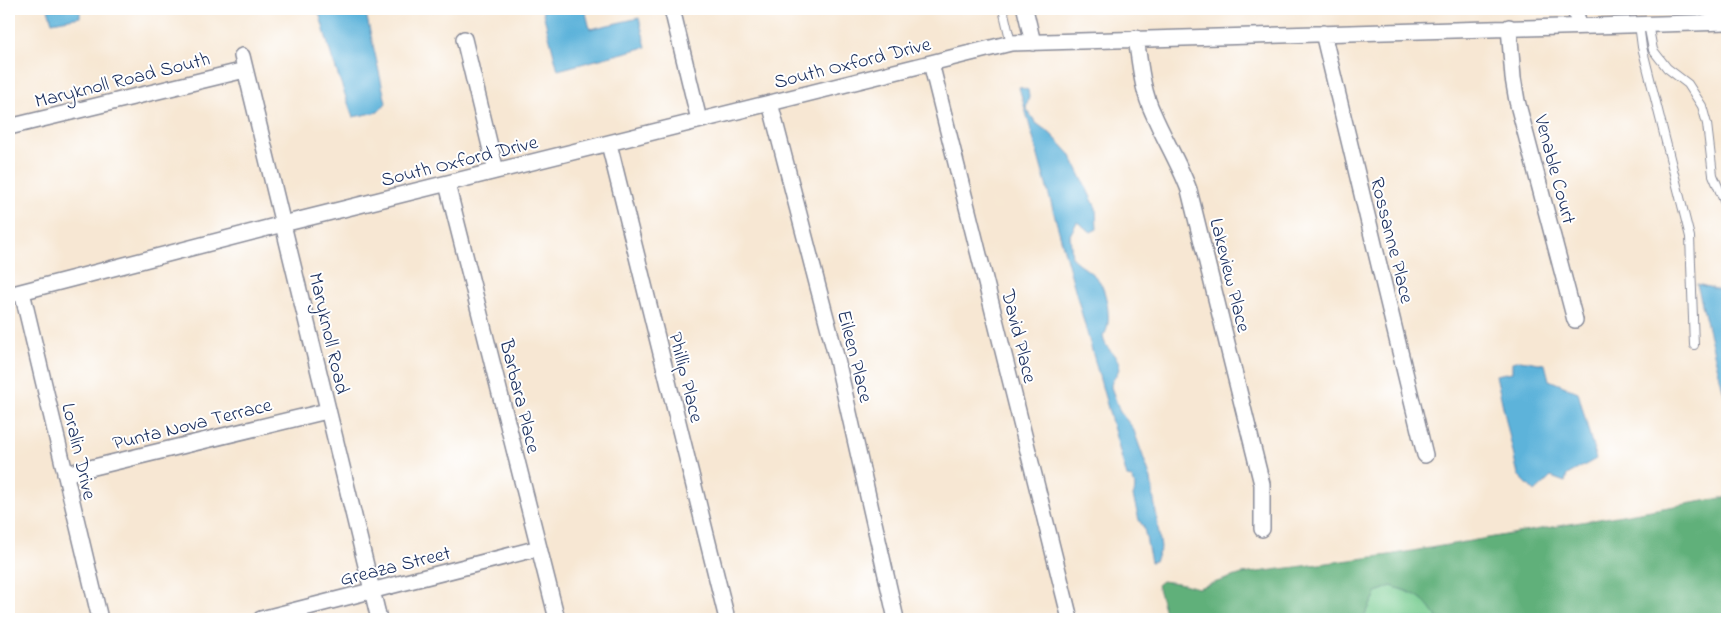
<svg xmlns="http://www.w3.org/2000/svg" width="1736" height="628" font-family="'Indie Flower',sans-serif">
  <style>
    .green { fill: #77cc90; stroke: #497e77 }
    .forest { fill: #61b07a; stroke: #3e706c }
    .water { fill: #5db3da; stroke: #3c719c }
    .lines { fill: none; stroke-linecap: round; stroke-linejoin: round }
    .service-casing { stroke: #898b98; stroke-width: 10 }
    .minor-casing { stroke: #898b98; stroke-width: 18 }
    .service { stroke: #fff; stroke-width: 8 }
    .minor { stroke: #fff; stroke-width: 15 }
    .labels { text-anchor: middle; stroke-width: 4; stroke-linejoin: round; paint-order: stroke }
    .street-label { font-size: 20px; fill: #1b2f5e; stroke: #fff }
  </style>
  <rect width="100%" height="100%" fill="#fff"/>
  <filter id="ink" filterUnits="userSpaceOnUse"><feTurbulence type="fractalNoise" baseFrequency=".02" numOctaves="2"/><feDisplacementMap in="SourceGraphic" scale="10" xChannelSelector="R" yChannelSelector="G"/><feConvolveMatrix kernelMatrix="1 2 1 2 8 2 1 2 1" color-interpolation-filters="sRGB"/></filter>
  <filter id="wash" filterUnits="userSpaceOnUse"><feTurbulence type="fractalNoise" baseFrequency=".0096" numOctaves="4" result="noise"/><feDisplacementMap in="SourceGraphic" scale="20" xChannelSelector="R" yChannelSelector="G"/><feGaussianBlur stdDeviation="1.12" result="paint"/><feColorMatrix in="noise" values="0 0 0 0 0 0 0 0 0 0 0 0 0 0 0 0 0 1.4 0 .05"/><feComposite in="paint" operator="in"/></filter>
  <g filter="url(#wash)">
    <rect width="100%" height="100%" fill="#f7e7d3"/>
    <path class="green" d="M 1391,586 C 1417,595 1423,595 1438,619 L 1363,619 L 1377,592 Z"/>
    <path class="forest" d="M 1727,497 L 1727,619 L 1438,619 C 1423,596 1417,594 1391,586 L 1377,592 L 1363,619 L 1167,619 L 1157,585 L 1162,581 L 1184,584 L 1198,588 L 1242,574 L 1389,555 Z"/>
    <path class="water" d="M 48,9 L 80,9 L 80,17 L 52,22 Z
      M 318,9 L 365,9 L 386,103 L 378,112 L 353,117 L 332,58 Z
      M 542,9 L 585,9 L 590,29 L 639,18 L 646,47 L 558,70 Z
      M 1019,87 L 1028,90 L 1029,97 L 1026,108 L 1036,123 L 1051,134 L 1070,154 L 1096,208 L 1097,229 L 1091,232 L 1077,222 L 1070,235 L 1072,258 C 1080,266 1094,273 1100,282 C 1107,294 1113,326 1103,336 C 1104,350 1121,356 1119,368 C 1118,375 1111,379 1111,387 L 1120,412 L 1133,428 L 1151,479 L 1161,548 L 1155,561 L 1151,562 L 1144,528 L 1139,520 L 1133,496 C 1136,490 1135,483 1132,478 L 1127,477 Z
      M 1697,284 L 1727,292 L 1727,406 Z
      M 1520,360 L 1545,364 L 1549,380 L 1578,392 L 1596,459 L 1567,475 L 1565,482 L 1551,477 L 1535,492 L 1518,475 L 1496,375 L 1512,372 L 1512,362 Z"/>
  </g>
  <g filter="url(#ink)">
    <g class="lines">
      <g class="service-casing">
        <path id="service" d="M 1003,9 L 1011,43
          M 1639,24 L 1642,47 L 1690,237 L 1694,345
          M 1648,24 L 1653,50 L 1667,68 L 1688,84 L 1702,106 L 1707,124 L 1713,175 L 1727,208"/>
      </g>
      <g class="minor-casing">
        <path id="minor" d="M 672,9 L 699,120
          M 1025,9 L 1033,43
          M 1575,9 L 1579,25
          M 1509,27 L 1513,78 L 1517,101 L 1575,320
          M 1323,33 L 1425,455
          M 1136,38 C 1140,63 1142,90 1153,113 C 1164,139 1179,163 1189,190 L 1262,484 L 1262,529
          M 464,39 L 496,171
          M 242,56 L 379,619
          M 931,63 L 1070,619
          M 770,103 L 837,360 L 896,619
          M 9,127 L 245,70
          M 609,144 L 727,619
          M 447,184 L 557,619
          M 22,292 L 100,619
          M 9,295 L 283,224 L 1011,43 L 1727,22
          M 65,474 L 327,411
          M 261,619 L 539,548"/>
      </g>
      <use href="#service" class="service"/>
      <use href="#minor" class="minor"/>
    </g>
  </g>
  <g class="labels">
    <g class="street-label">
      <text transform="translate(852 62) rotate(-14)" y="7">South Oxford Drive</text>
      <text transform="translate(122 79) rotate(-14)" y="7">Maryknoll Road South</text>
      <text transform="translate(459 160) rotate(-14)" y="7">South Oxford Drive</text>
      <text transform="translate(1556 169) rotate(75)" y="7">Venable Court</text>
      <text transform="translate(1393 240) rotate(76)" y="7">Rossanne Place</text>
      <text transform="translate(1231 275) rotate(76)" y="7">Lakeview Place</text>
      <text transform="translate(330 333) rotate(77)" y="7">Maryknoll Road</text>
      <text transform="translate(1020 336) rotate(76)" y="7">David Place</text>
      <text transform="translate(856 356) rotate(76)" y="7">Eileen Place</text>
      <text transform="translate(687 377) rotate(76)" y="7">Phillip Place</text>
      <text transform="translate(521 396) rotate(76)" y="7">Barbara Place</text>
      <text transform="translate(192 423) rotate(-14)" y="7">Punta Nova Terrace</text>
      <text transform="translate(80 451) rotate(77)" y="7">Loralin Drive</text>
      <text transform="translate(395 565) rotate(-14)" y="7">Greaza Street</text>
    </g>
  </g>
  <rect width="1736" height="628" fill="none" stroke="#fff" stroke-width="30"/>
</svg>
